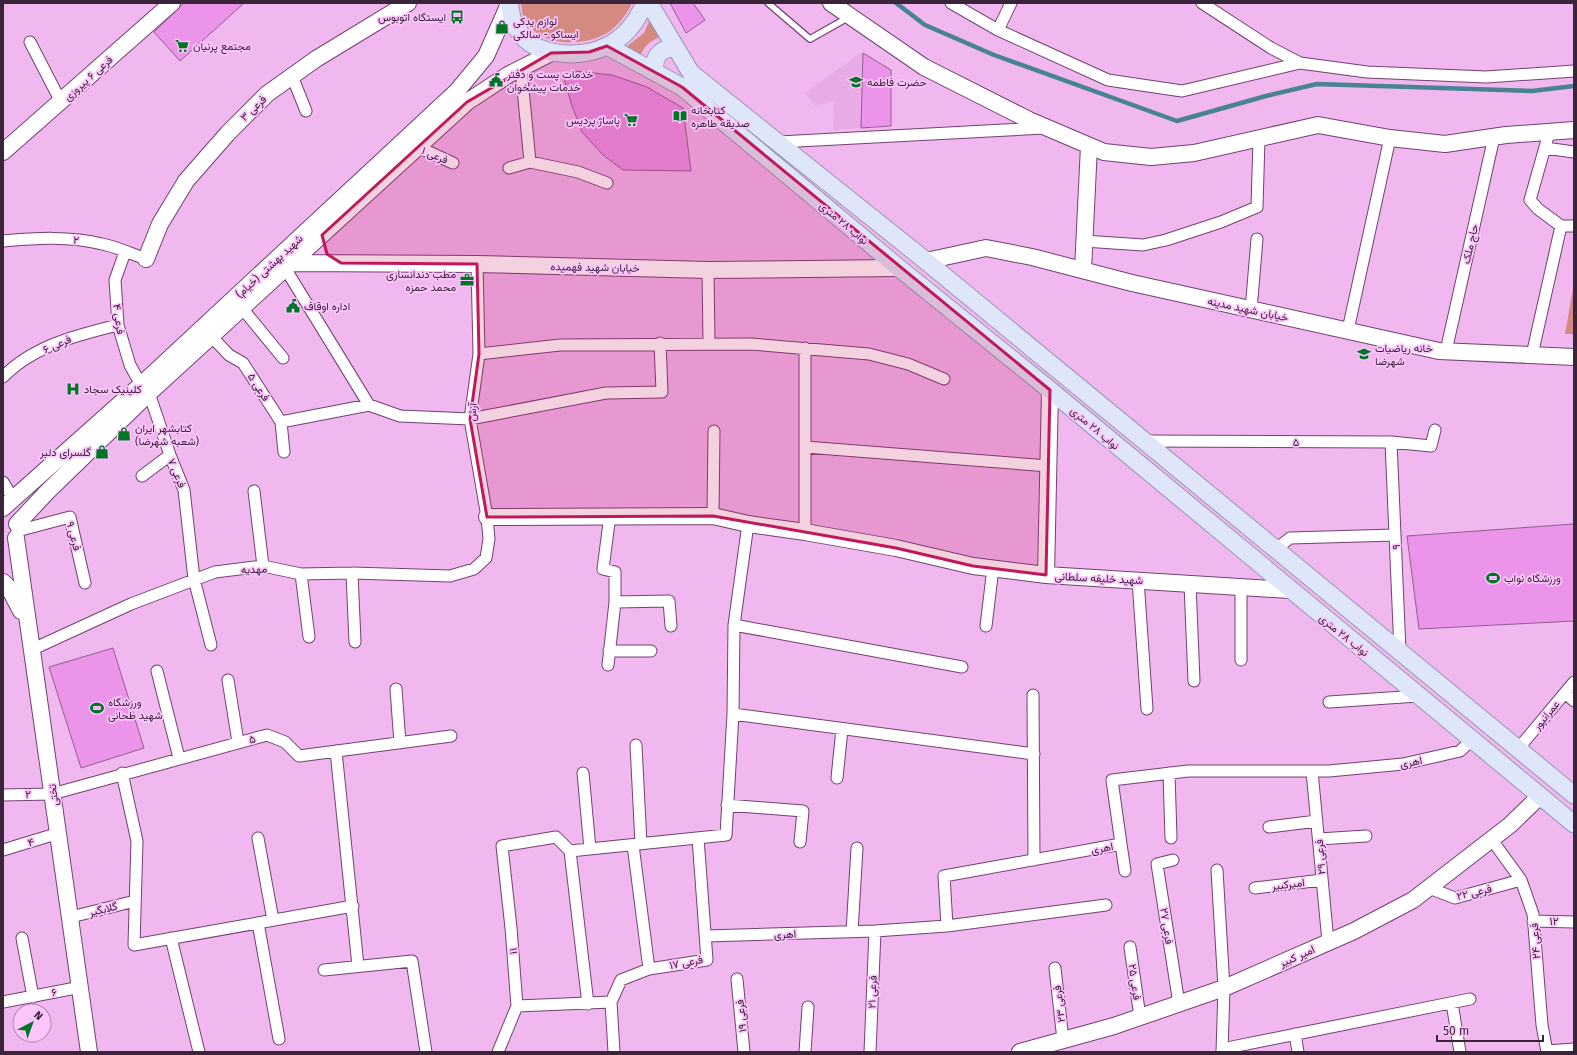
<svg xmlns="http://www.w3.org/2000/svg" width="1577" height="1055" font-family="'Fira Sans',Vazirmatn,sans-serif">
  <style>
    .built { fill: #e9abe8 }
    .green { fill: #d48a81 }
    .lines { fill: none; stroke-linecap: round; stroke-linejoin: round }
    .stream { stroke: #488393; stroke-width: 4.5 }
    .building { fill: #eb94ea; stroke: #915e90 }
    .lane-casing { stroke: #724172; stroke-width: 8 }
    .street-casing { stroke: #724172; stroke-width: 13 }
    .secondary-casing { stroke: #724172; stroke-width: 18 }
    .primary-casing { stroke: #9798b4; stroke-width: 19 }
    .lane { stroke: #fff; stroke-width: 5.5 }
    .street { stroke: #fff; stroke-width: 11 }
    .secondary { stroke: #fff; stroke-width: 16 }
    .primary { stroke: #dfe6f9; stroke-width: 17 }
    .marked { fill: #c2185b; fill-opacity: 0.2; stroke: #c2185b; stroke-width: 3; stroke-linejoin: round }
    .labels { text-anchor: middle; stroke-width: 3.5; stroke-linejoin: round; paint-order: stroke }
    .poi-label { font-size: 11px; fill: #3a243a; stroke: #fec5fd; text-anchor: start }
    .street-label { font-size: 11px; fill: #3a243a; stroke: #fec5fd }
  </style>
  <rect width="100%" height="100%" fill="#f1b8ef"/>
  <path class="built" d="M 862,52 L 891,70 L 891,126 L 833,130 L 834,101 L 815,106 L 805,93 Z"/>
  <path class="green" d="M 521,3 L 632,3 C 626,16 615,30 601,36 C 577,47 537,45 524,18 C 522,14 522,8 521,3 Z
    M 650,19 L 663,36 C 651,40 643,46 640,58 L 625,48 L 644,33 Z
    M 1574,283 L 1574,334 L 1565,334 Z"/>
  <g class="lines">
    <path class="stream" d="M 896,3 L 925,25 L 994,55 L 1177,121 L 1266,96 L 1317,84 L 1532,91 L 1574,86"/>
  </g>
  <path class="building" d="M 184,3 L 244,3 L 180,61 L 154,32 Z
    M 670,3 L 693,3 L 705,20 L 686,33 Z
    M 863,53 L 891,70 L 891,126 L 861,128 Z
    M 575,71 L 612,75 L 647,87 L 683,108 L 691,171 L 623,170 L 603,155 L 582,132 L 572,106 L 563,76 Z
    M 1574,524 L 1574,621 L 1419,629 L 1407,536 Z
    M 113,648 L 144,748 L 81,768 L 49,667 Z"/>
  <g class="lines">
    <g class="lane-casing">
      <path id="lane" d="M 768,3 L 810,39 L 849,17"/>
    </g>
    <g class="street-casing">
      <path id="street" d="M 951,3 L 998,30 L 1108,80 L 1182,91 L 1300,63 L 1367,72 L 1486,77 L 1574,71
        M 1202,3 L 1271,48 L 1300,63
        M 998,30 L 1011,3
        M 30,42 L 61,102
        M 521,68 L 530,162
        M 292,76 L 306,111
        M 1549,133 L 1530,200 L 1538,209 L 1561,226 L 1574,226
        M 779,142 L 1044,128
        M 418,147 L 453,163
        M 1545,148 L 1574,152
        M 509,168 L 530,162 L 578,172 L 607,183
        M 3,241 C 36,238 70,236 102,244 C 117,247 132,254 146,259
        M 1084,241 L 1143,245 L 1166,240 L 1221,222 L 1257,207 L 1259,139
        M 125,252 L 115,280 L 118,325 L 130,365 L 141,385
        M 285,268 L 369,405
        M 708,270 L 709,344
        M 242,308 L 283,358
        M 1251,310 L 1257,239
        M 1348,330 L 1390,138
        M 211,336 L 229,355 L 243,363 L 281,422 L 284,452
        M 1446,351 L 1494,137
        M 479,354 L 560,345 L 751,344 L 869,354 L 908,364 L 944,379
        M 1532,355 L 1561,226
        M 3,377 C 33,346 77,335 118,325
        M 149,393 L 170,455 L 184,490 L 194,579 L 211,645
        M 281,422 L 369,405 L 400,416 L 470,419 L 606,393 L 662,392 L 660,343
        M 1145,441 L 1391,442 L 1431,446 L 1435,430
        M 1391,442 L 1400,651
        M 805,447 L 1049,466
        M 142,476 L 170,455
        M 3,482 L 14,500
        M 254,491 L 263,566
        M 713,516 L 714,431
        M 17,531 L 70,517 L 85,583
        M 805,532 L 805,348
        M 1276,549 L 1290,538 L 1395,535
        M 352,573 L 355,642
        M 301,574 L 309,637
        M 1138,580 L 1147,709
        M 1190,584 L 1194,681
        M 1241,587 L 1241,660
        M 615,602 L 669,601 L 671,626
        M 734,625 L 962,667
        M 986,626 L 993,568
        M 33,649 L 131,604 L 215,572 L 263,566 L 301,574 L 352,573 L 450,576 L 474,569 L 486,558 L 489,539 L 487,517 L 470,419 L 479,354 L 477,264
        M 609,651 L 651,651
        M 608,665 L 615,602 L 615,572 L 603,569 L 610,515
        M 157,671 L 179,758
        M 228,680 L 238,742
        M 396,689 L 400,743
        M 1565,693 L 1574,701
        M 1033,695 L 1034,860
        M 1329,702 L 1418,696
        M 733,714 L 1034,754
        M 636,745 L 641,844
        M 1518,749 L 1574,682
        M 336,751 L 358,966
        M 1312,771 L 1328,942
        M 122,773 L 137,841 L 134,945 L 353,906
        M 583,773 L 590,849
        M 1169,773 L 1171,838
        M 837,778 L 842,729
        M 3,795 L 52,794 L 267,735 L 285,742 L 299,756 L 451,736
        M 727,805 L 803,811 L 800,842
        M 1269,827 L 1317,821
        M 258,838 L 273,920
        M 1319,839 L 1366,836
        M 1492,840 L 1521,880 L 1533,914 L 1542,1025 L 1547,1052
        M 1121,844 L 1125,871
        M 633,845 L 649,969
        M 3,850 L 59,833
        M 570,851 L 726,835 L 733,714 L 734,625 L 748,524
        M 1173,860 L 1157,864 L 1179,1004
        M 1217,870 L 1224,988 L 1222,1052
        M 1255,888 L 1322,880
        M 1429,888 L 1455,898 L 1521,880
        M 71,917 L 135,901
        M 1533,921 L 1574,922
        M 258,923 L 279,1039
        M 947,926 L 1106,905
        M 852,932 L 857,848
        M 706,936 L 875,931 L 947,926 L 944,876 L 1121,844 L 1112,780 L 1188,771 L 1329,771 L 1403,764 L 1460,751 L 1472,740
        M 22,938 L 33,997
        M 171,938 L 199,1052
        M 1130,947 L 1140,1017
        M 1055,968 L 1063,1040
        M 324,970 L 412,961 L 426,1052
        M 737,979 L 744,1052
        M 3,1002 L 81,987
        M 1452,1003 L 1460,1052
        M 517,1006 L 611,1002
        M 1295,1034 L 1298,1052
        M 1222,1049 L 1470,999
        M 1547,1051 L 1574,1049
        M 498,1052 L 517,1006 L 511,928 L 502,846 L 556,837 L 570,851 L 588,1004
        M 614,1052 L 611,1002 L 621,980 L 649,969 L 707,960 L 698,838
        M 805,1052 L 808,1007
        M 870,1052 L 875,931"/>
    </g>
    <g class="secondary-casing">
      <path id="secondary" d="M 831,3 L 924,67 L 1029,120 L 1104,152 L 1151,157 L 1194,153 L 1318,125 L 1390,138 L 1445,144 L 1506,135 L 1574,130
        M 3,152 L 172,3
        M 146,259 L 160,224 L 186,181 L 228,133 L 267,94 L 316,59 L 408,3
        M 926,261 L 986,248 L 1032,257 L 1132,283 L 1439,351 L 1574,357
        M 292,263 L 477,264 L 708,270 L 899,268
        M 1083,270 L 1089,146
        M 3,508 L 141,385 L 457,91 L 486,56 L 509,4
        M 487,517 L 713,516 L 748,524 L 805,532 L 896,548 L 973,566 L 1046,575 L 1289,590
        M 17,524 L 47,492 L 149,393 L 467,102 L 508,75 L 551,53
        M 16,538 L 89,1052
        M 1046,575 L 1050,390
        M 3,582 L 9,588 L 21,611
        M 1020,1052 L 1114,1026 L 1224,988 L 1354,931 L 1413,900 L 1510,825 L 1540,796"/>
    </g>
    <g class="primary-casing">
      <path id="primary" d="M 509,3 C 511,9 511,18 514,24 C 517,30 524,39 530,43 C 550,57 585,57 607,46 C 626,37 637,21 645,3
        M 649,3 L 691,73 L 926,261 L 1574,795
        M 607,46 L 682,87 L 899,268 L 1050,390 L 1574,824
        M 656,73 C 651,58 661,47 676,48"/>
    </g>
    <use href="#lane" class="lane"/>
    <use href="#street" class="street"/>
    <use href="#secondary" class="secondary"/>
    <use href="#primary" class="primary"/>
  </g>
  <path class="marked" d="M 607,46 L 682,87 L 1050,390 L 1046,575 L 973,566 L 896,548 L 713,516 L 487,517 L 470,419 L 479,354 L 477,264 L 341,263 L 327,254 L 322,235 L 467,102 L 551,53 L 589,52 Z"/>
  <defs>
    <g id="bus-bare" transform="scale(1.08)"><path d="M-5-6H5V4H4V6H2V4H-2V6H-4V4H-5ZM-3.5-4V0h7V-4ZM-3.5 1.2v1.5H-2V1.2ZM2 1.2v1.5H3.5V1.2Z" fill="#017428" stroke="#fec5fd" stroke-width="2.5" paint-order="stroke"/></g>
    <g id="shop-bare" transform="scale(1.08)"><path d="M-5-2.5h2.3a2.7 3.5 0 0 1 5.4 0H5L5.5 6h-11ZM-1.5-2.5h3a1.5 2.3 0 0 0-3 0Z" fill="#017428" stroke="#fec5fd" stroke-width="2.5" paint-order="stroke"/></g>
    <g id="supermarket-bare" transform="scale(1.08)"><path d="M-6-5.5h2.5l.6 2H6L4.5 2H-2.5L-4.4-4H-6ZM-1.5 3.2a1.3 1.3 0 1 0 .1 0ZM3 3.2a1.3 1.3 0 1 0 .1 0Z" fill="#017428" stroke="#fec5fd" stroke-width="2.5" paint-order="stroke"/></g>
    <g id="civic-bare" transform="scale(1.08)"><path d="M-.6-6.5H3V-4.5H.6V-3L4-1V1h2V6H-6V1h2V-1L-.6-3ZM-1.2 2.5V6h2.4V2.5Z" fill="#017428" stroke="#fec5fd" stroke-width="2.5" paint-order="stroke"/></g>
    <g id="school-bare" transform="scale(1.08)"><path d="M0-5L7-2L0 1L-7-2ZM-4 1L0 2.5L4 1V4Q0 6-4 4Z" fill="#017428" stroke="#fec5fd" stroke-width="2.5" paint-order="stroke"/></g>
    <g id="library-bare" transform="scale(1.08)"><path d="M-6-4Q-3-5.5-.7-3.5V5Q-3 3-6 4ZM6-4Q3-5.5 .7-3.5V5Q3 3 6 4Z" fill="#017428" stroke="#fec5fd" stroke-width="2.5" paint-order="stroke"/></g>
    <g id="office-bare" transform="scale(1.08)"><path d="M-6-3h4V-5.5h4V-3h4V5H-6ZM-1-4.5V-3h2v-1.5ZM-6 0V1H6V0Z" fill="#017428" stroke="#fec5fd" stroke-width="2.5" paint-order="stroke"/></g>
    <g id="hospital-bare" transform="scale(1.08)"><path d="M-5-5h3v3.5h4V-5h3V5h-3V1.5h-4V5h-3Z" fill="#017428" stroke="#fec5fd" stroke-width="2.5" paint-order="stroke"/></g>
    <g id="stadium-bare" transform="scale(1.08)"><path d="M0-5a6.5 5 0 1 0 0 10a6.5 5 0 1 0 0-10ZM-3.5-1.8h7v3.6h-7Z" fill="#017428" stroke="#fec5fd" stroke-width="2.5" paint-order="stroke"/></g>
  </defs>
  <g fill-rule="evenodd">
    <use href="#bus-bare" x="457" y="17"/>
    <use href="#shop-bare" x="502" y="27"/>
    <use href="#supermarket-bare" x="182" y="46"/>
    <use href="#civic-bare" x="496" y="80"/>
    <use href="#school-bare" x="856" y="82"/>
    <use href="#library-bare" x="680" y="116"/>
    <use href="#supermarket-bare" x="631" y="120"/>
    <use href="#office-bare" x="467" y="280"/>
    <use href="#civic-bare" x="293" y="306"/>
    <use href="#school-bare" x="1364" y="354"/>
    <use href="#hospital-bare" x="73" y="389"/>
    <use href="#shop-bare" x="124" y="434"/>
    <use href="#shop-bare" x="102" y="452"/>
    <use href="#stadium-bare" x="1493" y="578"/>
    <use href="#stadium-bare" x="97" y="708"/>
  </g>
  <g class="labels">
    <g class="poi-label">
      <text x="446" y="21" text-anchor="end">ایستگاه اتوبوس</text>
      <text x="513" y="25">لوازم یدکی<tspan x="513" dy="13">ایساکو - سالکی</tspan></text>
      <text x="193" y="50">مجتمع پرنیان</text>
      <text x="507" y="78">خدمات پست و دفتر<tspan x="507" dy="13">خدمات پیشخوان</tspan></text>
      <text x="867" y="86">حضرت فاطمه</text>
      <text x="691" y="114">کتابخانه<tspan x="691" dy="13">صدیقه طاهره</tspan></text>
      <text x="620" y="124" text-anchor="end">پاساژ پردیس</text>
      <text x="456" y="278" text-anchor="end">مطب دندانسازی<tspan x="456" dy="13">محمد حمزه</tspan></text>
      <text x="304" y="310">اداره اوقاف</text>
      <text x="1375" y="352">خانه ریاضیات<tspan x="1375" dy="13">شهرضا</tspan></text>
      <text x="84" y="393">کلینیک سجاد</text>
      <text x="135" y="432">کتابشهر ایران<tspan x="135" dy="13">(شعبه شهرضا)</tspan></text>
      <text x="91" y="456" text-anchor="end">گلسرای دلبر</text>
      <text x="1504" y="582">ورزشگاه نواب</text>
      <text x="108" y="706">ورزشگاه<tspan x="108" dy="13">شهید طحانی</tspan></text>
    </g>
    <g class="street-label">
      <text transform="translate(88 78) rotate(-42)" y="4">فرعی ۶ پیروزی</text>
      <text transform="translate(253 108) rotate(-44)" y="4">فرعی ۳</text>
      <text transform="translate(435 155) rotate(23)" y="4">فرعی ۱</text>
      <text transform="translate(844 223) rotate(40)" y="4">نواب ۲۸ متری</text>
      <text transform="translate(76 240) rotate(7)" y="4">۲</text>
      <text transform="translate(1470 244) rotate(-77)" y="4">حاج ملک</text>
      <text transform="translate(269 266) rotate(-43)" y="4">شهید بهشتی (خیام)</text>
      <text transform="translate(595 267) rotate(1)" y="4">خیابان شهید فهمیده</text>
      <text transform="translate(1248 309) rotate(12)" y="4">خیابان شهید مدینه</text>
      <text transform="translate(119 319) rotate(82)" y="4">فرعی ۴</text>
      <text transform="translate(57 344) rotate(-24)" y="4">فرعی ۶</text>
      <text transform="translate(259 387) rotate(57)" y="4">فرعی ۵</text>
      <text transform="translate(472 412) rotate(-86)" y="4">آرش</text>
      <text transform="translate(1095 428) rotate(40)" y="4">نواب ۲۸ متری</text>
      <text x="1296" y="446">۵</text>
      <text transform="translate(177 473) rotate(68)" y="4">فرعی ۷</text>
      <text transform="translate(74 536) rotate(75)" y="4">فرعی ۹</text>
      <text transform="translate(1396 547) rotate(-92)" y="4">۹</text>
      <text transform="translate(254 569) rotate(-2)" y="4">مهدیه</text>
      <text transform="translate(1099 578) rotate(3)" y="4">شهید خلیفه سلطانی</text>
      <text transform="translate(1344 635) rotate(39)" y="4">نواب ۲۸ متری</text>
      <text transform="translate(1546 715) rotate(-50)" y="4">عمرانپور</text>
      <text transform="translate(252 739) rotate(-15)" y="4">۵</text>
      <text transform="translate(1411 762) rotate(-11)" y="4">اهری</text>
      <text transform="translate(28 794) rotate(-1)" y="4">۲</text>
      <text transform="translate(53 795) rotate(-97)" y="4">تختی</text>
      <text transform="translate(31 842) rotate(-16)" y="4">۴</text>
      <text transform="translate(1102 848) rotate(-11)" y="4">اهری</text>
      <text transform="translate(1320 857) rotate(-95)" y="4">فرعی ۲۹</text>
      <text transform="translate(1288 884) rotate(-7)" y="4">امیرکبیر</text>
      <text transform="translate(1474 892) rotate(-13)" y="4">فرعی ۲۲</text>
      <text transform="translate(103 909) rotate(-14)" y="4">گلابگیر</text>
      <text x="1554" y="925">۱۲</text>
      <text transform="translate(1167 926) rotate(81)" y="4">فرعی ۲۷</text>
      <text transform="translate(785 934) rotate(-2)" y="4">اهری</text>
      <text transform="translate(1535 941) rotate(-94)" y="4">فرعی ۲۴</text>
      <text transform="translate(513 951) rotate(-94)" y="4">۱۱</text>
      <text transform="translate(1297 956) rotate(-24)" y="4">امیر کبیر</text>
      <text transform="translate(686 962) rotate(-11)" y="4">فرعی ۱۷</text>
      <text transform="translate(1135 982) rotate(82)" y="4">فرعی ۲۵</text>
      <text transform="translate(54 992) rotate(-11)" y="4">۶</text>
      <text transform="translate(872 992) rotate(-88)" y="4">فرعی ۲۱</text>
      <text transform="translate(1059 1004) rotate(-97)" y="4">فرعی ۲۳</text>
      <text transform="translate(741 1016) rotate(-96)" y="4">فرعی ۱۹</text>
    </g>
  </g>
  <rect width="1577" height="1055" fill="none" stroke="#3a243a" stroke-width="8"/>
  <g transform="translate(32 1023) rotate(41)"><circle r="19" fill="#fec5fd" stroke="#b085af"/>
  <path d="M0-3L7 15L0 10L-7 15Z" fill="#017428"/>
  <text y="-6" font-size="11" font-weight="bold" text-anchor="middle" fill="#3a243a">N</text>
  </g>
  <path d="M1437 1035v6h106v-6" fill="none" stroke="#3a243a" stroke-width="2"/>
  <text x="1443" y="1035" font-size="12" fill="#3a243a" stroke="#fec5fd" stroke-width="3" paint-order="stroke">50 m</text>
</svg>
